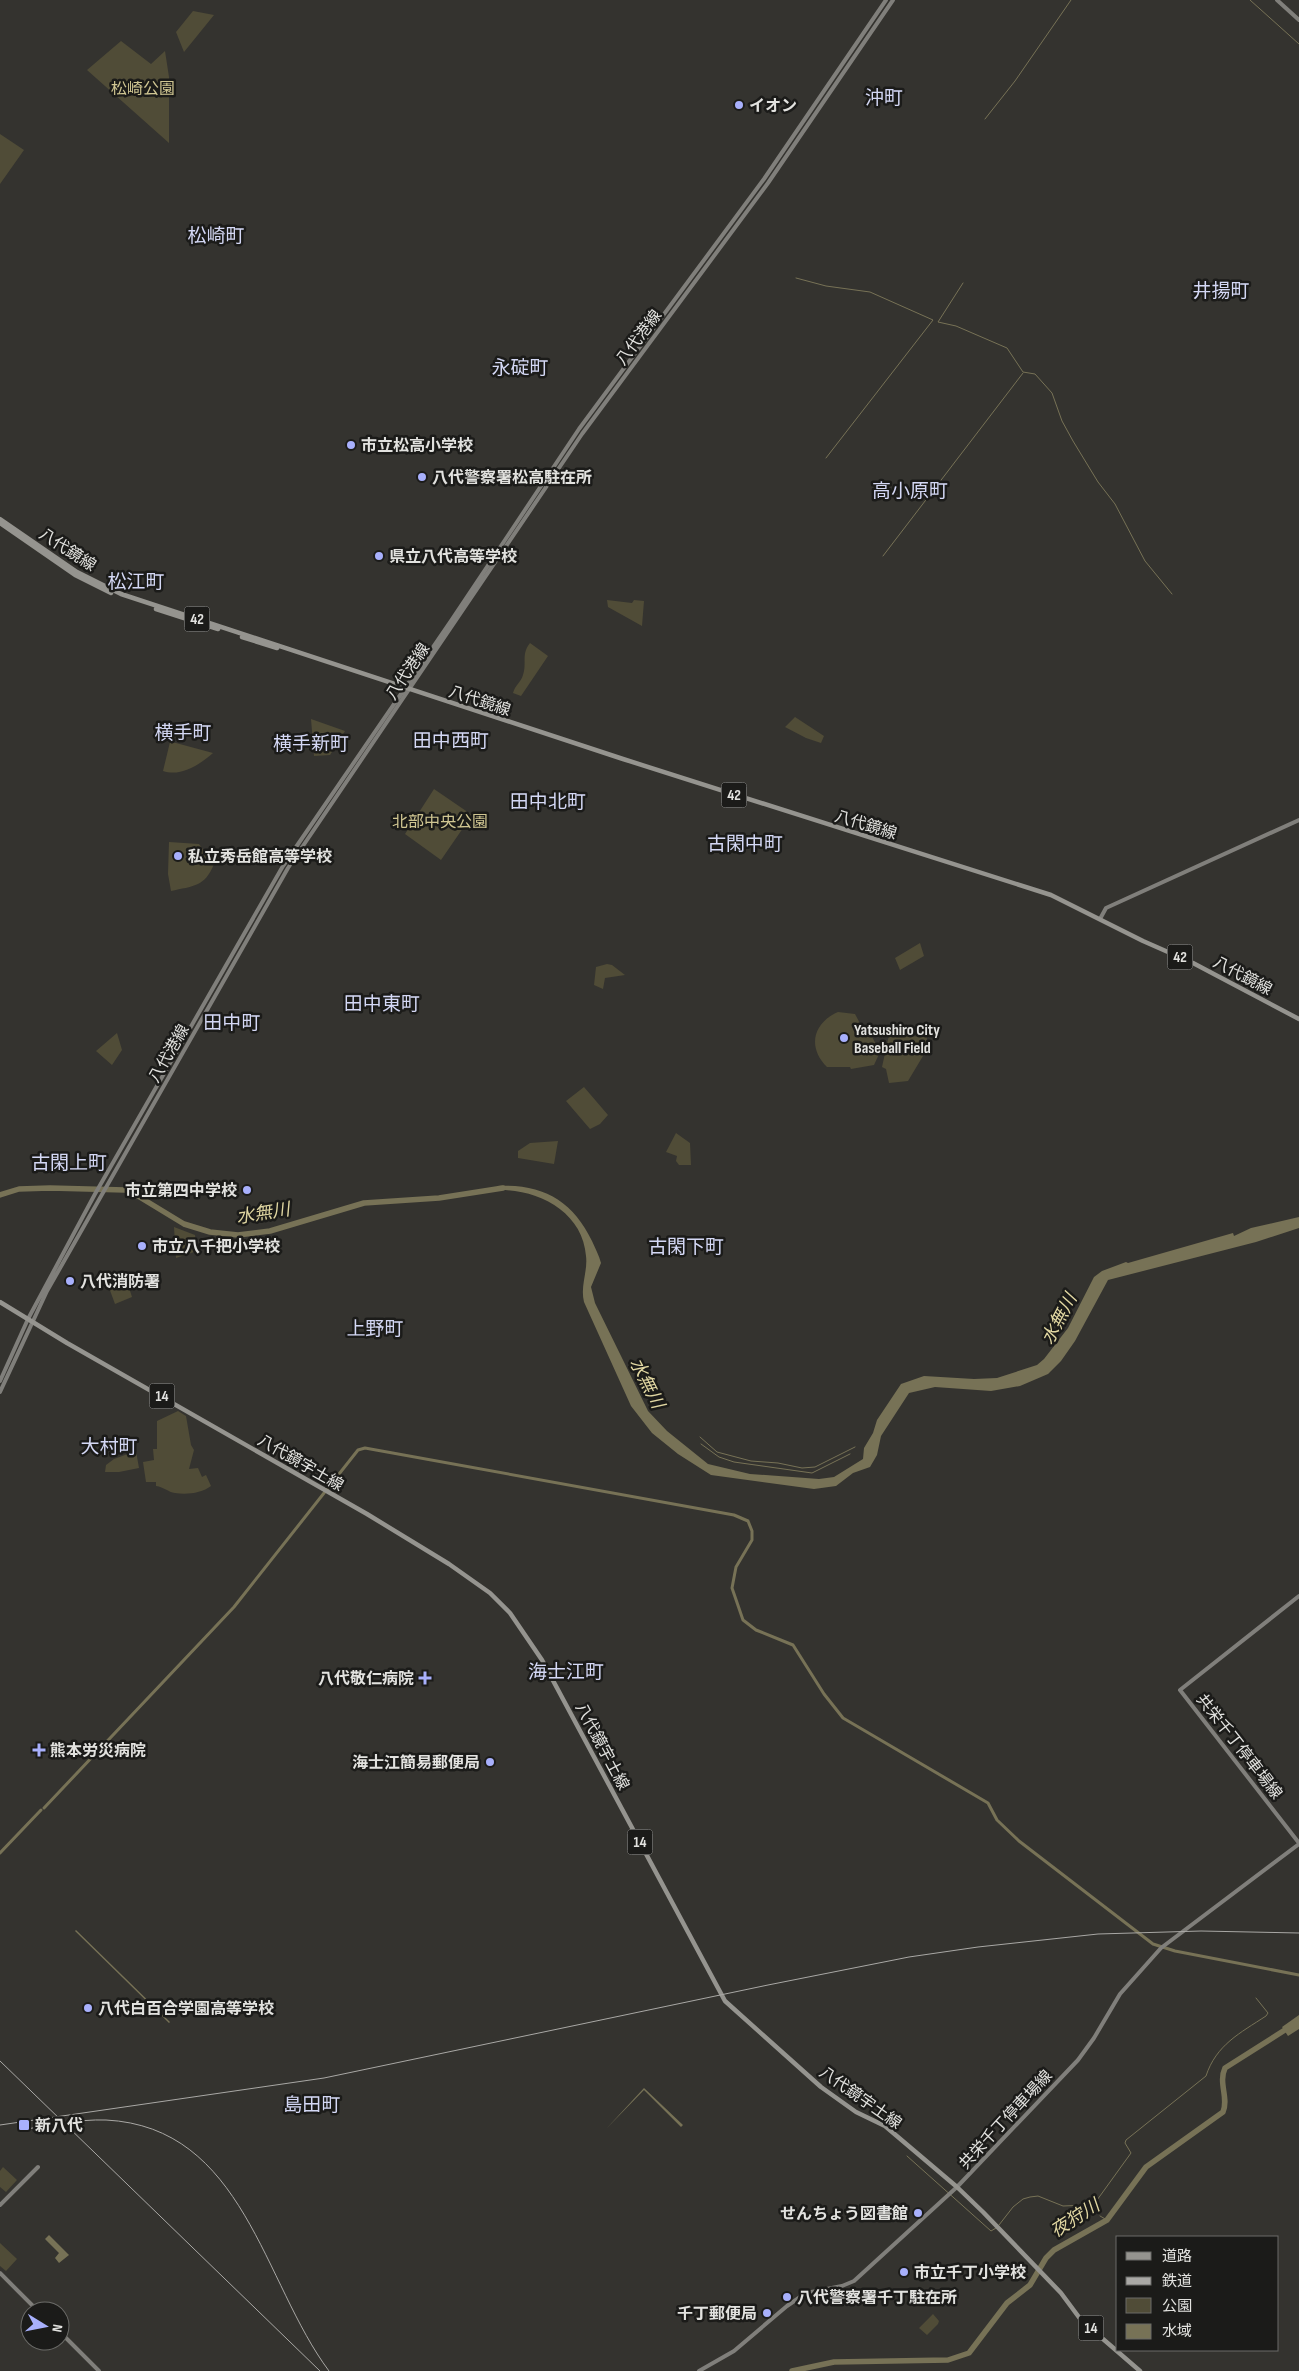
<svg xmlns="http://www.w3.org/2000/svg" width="1299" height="2371" font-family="'Sofia Sans Condensed','Noto Sans JP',sans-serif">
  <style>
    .green { fill: #504c37 }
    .water { fill: #777256 }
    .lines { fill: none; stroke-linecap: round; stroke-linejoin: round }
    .stream { stroke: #777256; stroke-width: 1 }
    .canal { stroke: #777256; stroke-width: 3 }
    .river { stroke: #777256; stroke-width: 5.5 }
    .secondary { stroke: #807f7b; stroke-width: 4 }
    .primary { stroke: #95948f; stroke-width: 4.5 }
    .rail { stroke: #a9a8a5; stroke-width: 1 }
    .poi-dot { fill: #a8b0fc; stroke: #1b1b19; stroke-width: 2 }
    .labels { text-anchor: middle; stroke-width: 5; stroke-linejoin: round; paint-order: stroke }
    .shield { fill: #1b1b19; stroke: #a6a6a4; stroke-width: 1 }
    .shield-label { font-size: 15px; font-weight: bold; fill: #e2e2df }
    .park-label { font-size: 16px; fill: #d0c692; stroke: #1b1b19 }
    .poi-label { font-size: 16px; font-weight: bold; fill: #e2e2df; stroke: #1b1b19; text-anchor: start }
    .street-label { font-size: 16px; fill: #e2e2df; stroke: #1b1b19 }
    .water-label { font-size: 18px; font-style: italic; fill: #e1d7a2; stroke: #1b1b19 }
    .quarter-label { font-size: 19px; fill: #d4d8f5; stroke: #1b1b19 }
  </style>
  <rect width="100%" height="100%" fill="#34332f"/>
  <path class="green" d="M 193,11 L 214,15 L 184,52 L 176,32 Z
    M 121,41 L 151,64 L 165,51 L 169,77 L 169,143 L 87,70 Z
    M 0,134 L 24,150 L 0,184 Z
    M 607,600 L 632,603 L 634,600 L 644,601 L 642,626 L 608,607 Z
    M 530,643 L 548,656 L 521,696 L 513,693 C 515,685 521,682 523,675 C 527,663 521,654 530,643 Z
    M 795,717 L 824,736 L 821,743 L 806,738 L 785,727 Z
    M 311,719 L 345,731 L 330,755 L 314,756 Z
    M 170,742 L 176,743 L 213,753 C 199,765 181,777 163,771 Z
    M 434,789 L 472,815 L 441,860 L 405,834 Z
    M 169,842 L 199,844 L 214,864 C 205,887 193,886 171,891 L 168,874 Z
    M 920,943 L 924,956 L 900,970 L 895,958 Z
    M 607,964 L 612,965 L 625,975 L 605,978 L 603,989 L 594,985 L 596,967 Z
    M 838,1012 L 855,1014 L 863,1029 L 869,1031 L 880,1052 L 874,1065 L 851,1069 L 850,1067 L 827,1067 C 807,1047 813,1023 838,1012 Z
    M 117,1033 L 122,1050 L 112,1065 L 96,1051 Z
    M 889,1035 L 927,1037 L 926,1051 L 908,1081 L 889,1083 L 886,1069 L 882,1067 Z
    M 584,1087 L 608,1115 L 600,1124 L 590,1129 L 566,1101 Z
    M 676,1133 L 690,1143 L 691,1165 L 679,1165 L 676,1161 L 677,1156 L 666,1152 Z
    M 558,1141 L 554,1164 L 518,1158 L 518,1151 L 530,1143 Z
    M 174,1227 L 195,1235 L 197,1251 L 176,1258 Z
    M 126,1278 L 132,1297 L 115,1304 L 108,1285 Z
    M 178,1411 L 186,1416 L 191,1445 L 194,1450 L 189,1469 L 198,1468 L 202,1477 L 206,1475 L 211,1486 C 202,1493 187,1495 175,1493 C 168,1492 164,1487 156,1486 L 156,1482 L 146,1482 L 143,1462 L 154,1460 L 153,1449 L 157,1449 L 157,1421 Z
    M 136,1451 L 139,1468 L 119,1472 L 105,1472 L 106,1465 L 114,1459 Z
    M 3,2167 L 17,2180 L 6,2192 L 0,2187 L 0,2171 Z
    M 0,2243 L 17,2259 L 6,2271 L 0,2266 Z
    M 933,2314 L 939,2321 L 938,2324 L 927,2335 L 919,2328 Z"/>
  <path class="water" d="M 497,1186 C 542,1183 573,1201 592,1241 C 595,1248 599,1255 601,1263 L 591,1287 L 595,1303 L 648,1411 L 667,1431 L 708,1464 L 750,1474 L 819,1479 L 834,1477 L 863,1459 L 864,1448 L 873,1433 L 877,1420 L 901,1384 L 924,1376 L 974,1379 L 997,1378 L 1037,1365 L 1044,1359 L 1068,1328 L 1094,1277 L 1102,1271 L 1126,1262 L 1128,1263 L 1233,1233 L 1234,1236 L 1251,1228 L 1299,1217 L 1299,1228 L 1256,1242 L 1108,1280 L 1075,1341 L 1061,1361 L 1048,1374 L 1020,1386 L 991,1391 L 935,1387 L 909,1393 L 881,1436 L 877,1455 L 870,1467 L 853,1473 L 836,1486 L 814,1489 L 711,1475 L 678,1454 L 652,1433 L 631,1406 L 584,1302 C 580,1286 588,1271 586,1256 C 583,1212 538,1189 498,1190 Z
    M 76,1930 L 170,2022 L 169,2023 L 75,1931 Z
    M 1299,2015 L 1299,2029 L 1288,2036 L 1282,2027 Z
    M 644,2088 L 683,2125 L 681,2127 L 644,2090 L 606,2129 Z
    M 49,2235 L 69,2255 L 59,2263 L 55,2258 L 59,2253 L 45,2239 Z"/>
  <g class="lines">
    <path class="stream" d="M 1250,0 L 1299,44
      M 985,119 L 1015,81 L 1071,0
      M 796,278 L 826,286 L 870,292 L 933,320 L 826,458
      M 963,283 L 938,322 L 956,326 L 1007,348 L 1023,372 L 1035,374 L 1052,393 L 1062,421 L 1073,441 L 1098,482 L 1115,504 L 1145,561 L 1172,594
      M 883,556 L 1023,373
      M 700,1437 L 717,1452 L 751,1461 L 778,1463 L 802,1468 L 815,1467 L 855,1447
      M 701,1444 L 719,1457 L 734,1462 L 812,1473 L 850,1454
      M 907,2156 L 991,2231 L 996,2228
      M 1092,2207 L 1131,2153 L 1125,2143 L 1126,2140 L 1206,2076 C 1216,2045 1240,2033 1266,2016 L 1268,2013 L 1256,1998
      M 1100,2216 L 1107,2220
      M 999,2225 L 1013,2207 L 1023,2199 L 1030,2197 L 1038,2196 L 1063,2206 L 1088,2205 L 1096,2211"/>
    <path class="canal" d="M 44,1808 L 234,1607 L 358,1450 L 365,1448 L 734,1515 L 748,1521 L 752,1531 L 752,1540 L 736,1567 L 732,1588 L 743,1620 L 756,1630 L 793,1645 L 824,1694 L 843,1718 L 988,1803 L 997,1820 L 1019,1841 L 1153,1944 L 1175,1951 L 1299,1975
      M 0,1853 L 41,1810"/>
    <path class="river" d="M 0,1195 L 19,1189 L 50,1188 L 125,1190 L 133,1193 L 184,1224 L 210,1232 L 238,1235 L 270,1231 L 364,1203 L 439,1198 L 503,1188
      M 792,2371 L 834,2362 L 948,2360 L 969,2353 L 1007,2303 L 1030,2285 L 1046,2258 L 1054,2250 L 1107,2220 L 1146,2167 L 1223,2112 C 1229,2098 1218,2083 1225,2068 L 1299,2021"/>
    <path class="secondary" d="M 1277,0 L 1299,20
      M 1100,919 L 1106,908 L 1299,820
      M 0,1381 L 28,1319 L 95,1194 L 283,866 L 451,621 L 579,429 L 764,179 L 886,0
      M 0,1392 L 47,1291 L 288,868 L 582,434 L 768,183 L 893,0
      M 1299,1596 L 1180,1690 L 1299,1843
      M 0,2205 L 38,2167
      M 0,2273 L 38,2311
      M 60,2332 L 99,2371
      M 699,2371 L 734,2351 L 787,2306 L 806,2293 L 842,2286 L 854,2281 L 957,2187 L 1078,2060 L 1094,2038 L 1120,1994 L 1161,1948 L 1299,1844"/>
    <path class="primary" d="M 0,519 L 77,572 L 121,594 L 623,759 L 1051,895 L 1143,941 L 1193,963 L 1299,1019
      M 0,523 L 75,575 L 111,593
      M 156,609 L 218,629
      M 242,637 L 277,648
      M 0,1302 L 67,1343 L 367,1514 L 449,1564 L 490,1593 L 510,1613 L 542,1660 L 725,2001 L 821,2087 L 856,2112 L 885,2126 L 957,2187 L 983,2212 L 1061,2293 L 1081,2320 L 1140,2371"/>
    <path class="rail" d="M 0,2061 L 320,2371
      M 0,2125 L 324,2078 L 768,1985 L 909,1957 L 978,1947 L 1098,1934 L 1201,1931 L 1299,1933
      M 20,2130 C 48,2126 78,2119 106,2120 C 244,2127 263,2283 329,2371"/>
  </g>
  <g class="poi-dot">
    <circle cx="739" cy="105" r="5"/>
    <circle cx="351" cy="445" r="5"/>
    <circle cx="422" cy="477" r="5"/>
    <circle cx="379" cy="556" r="5"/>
    <circle cx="178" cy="856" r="5"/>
    <circle cx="844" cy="1038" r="5"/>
    <circle cx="247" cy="1190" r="5"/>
    <circle cx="142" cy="1246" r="5"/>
    <circle cx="70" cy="1281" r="5"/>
    <path d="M422.5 1670.5h5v5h5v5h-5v5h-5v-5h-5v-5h5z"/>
    <path d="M36.5 1742.5h5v5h5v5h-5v5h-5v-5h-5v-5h5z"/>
    <circle cx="490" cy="1762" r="5"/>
    <circle cx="88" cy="2008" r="5"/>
    <rect x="18" y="2119" width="12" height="12" rx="2.5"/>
    <circle cx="918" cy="2213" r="5"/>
    <circle cx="904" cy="2272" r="5"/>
    <circle cx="787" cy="2297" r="5"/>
    <circle cx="767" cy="2313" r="5"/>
  </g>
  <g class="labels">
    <g class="shield">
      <rect x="184.5" y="606.5" width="25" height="25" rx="4"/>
      <rect x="721.5" y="782.5" width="25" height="25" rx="4"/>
      <rect x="1167.5" y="944.5" width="25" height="25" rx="4"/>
      <rect x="149.5" y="1383.5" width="25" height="25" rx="4"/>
      <rect x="627.5" y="1829.5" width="25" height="25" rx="4"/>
      <rect x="1078.5" y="2315.5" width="25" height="25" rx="4"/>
    </g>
    <g class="shield-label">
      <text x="197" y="624">42</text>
      <text x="734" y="800">42</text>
      <text x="1180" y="962">42</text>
      <text x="162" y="1401">14</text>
      <text x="640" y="1847">14</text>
      <text x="1091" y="2333">14</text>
    </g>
    <g class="park-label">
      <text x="143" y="94">松崎公園</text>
      <text x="440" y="827">北部中央公園</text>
    </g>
    <g class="poi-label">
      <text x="749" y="111">イオン</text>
      <text x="361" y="451">市立松高小学校</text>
      <text x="432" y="483">八代警察署松高駐在所</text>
      <text x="389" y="562">県立八代高等学校</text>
      <text x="188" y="862">私立秀岳館高等学校</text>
      <text x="854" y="1035">Yatsushiro City<tspan x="854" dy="18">Baseball Field</tspan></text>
      <text x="237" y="1196" text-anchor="end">市立第四中学校</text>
      <text x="152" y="1252">市立八千把小学校</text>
      <text x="80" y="1287">八代消防署</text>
      <text x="414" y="1684" text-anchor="end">八代敬仁病院</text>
      <text x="50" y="1756">熊本労災病院</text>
      <text x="480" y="1768" text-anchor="end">海士江簡易郵便局</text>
      <text x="98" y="2014">八代白百合学園高等学校</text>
      <text x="35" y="2131">新八代</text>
      <text x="908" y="2219" text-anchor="end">せんちょう図書館</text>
      <text x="914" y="2278">市立千丁小学校</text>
      <text x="797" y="2303">八代警察署千丁駐在所</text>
      <text x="757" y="2319" text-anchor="end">千丁郵便局</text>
    </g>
    <g class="street-label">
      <text transform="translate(638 337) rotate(-53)" y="6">八代港線</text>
      <text transform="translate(68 549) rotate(33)" y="6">八代鏡線</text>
      <text transform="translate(407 671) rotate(-56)" y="6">八代港線</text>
      <text transform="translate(480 700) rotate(18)" y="6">八代鏡線</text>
      <text transform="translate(866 824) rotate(17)" y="6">八代鏡線</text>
      <text transform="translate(1243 975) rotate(28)" y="6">八代鏡線</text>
      <text transform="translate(168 1053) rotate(-60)" y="6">八代港線</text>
      <text transform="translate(301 1462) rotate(30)" y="6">八代鏡宇土線</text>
      <text transform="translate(603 1746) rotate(62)" y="6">八代鏡宇土線</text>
      <text transform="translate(1240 1746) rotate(52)" y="6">共栄千丁停車場線</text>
      <text transform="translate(861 2097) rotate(35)" y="6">八代鏡宇土線</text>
      <text transform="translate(1005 2119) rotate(-47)" y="6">共栄千丁停車場線</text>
    </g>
    <g class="water-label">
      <text transform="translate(263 1213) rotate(-9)" y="6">水無川</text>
      <text transform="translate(1059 1319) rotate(-62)" y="6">水無川</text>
      <text transform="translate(647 1383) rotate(63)" y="6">水無川</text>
      <text transform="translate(1075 2218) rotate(-33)" y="6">夜狩川</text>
    </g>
    <g class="quarter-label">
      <text x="884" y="104">沖町</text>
      <text x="216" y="242">松崎町</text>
      <text x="1221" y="297">井揚町</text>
      <text x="520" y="374">永碇町</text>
      <text x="910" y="497">高小原町</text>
      <text x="136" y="588">松江町</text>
      <text x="183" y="739">横手町</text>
      <text x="451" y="747">田中西町</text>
      <text x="311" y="750">横手新町</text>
      <text x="548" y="808">田中北町</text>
      <text x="745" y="850">古閑中町</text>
      <text x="382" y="1010">田中東町</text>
      <text x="232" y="1029">田中町</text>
      <text x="69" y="1169">古閑上町</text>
      <text x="686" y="1253">古閑下町</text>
      <text x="375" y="1335">上野町</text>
      <text x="109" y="1453">大村町</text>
      <text x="566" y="1678">海士江町</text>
      <text x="312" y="2111">島田町</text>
    </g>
  </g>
  <rect x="1116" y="2236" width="162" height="115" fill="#1b1b19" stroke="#6b6b68"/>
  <rect x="1126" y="2252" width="25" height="8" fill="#95948f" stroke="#6b6b68"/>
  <text x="1162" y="2261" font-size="15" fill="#e2e2df">道路</text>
  <rect x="1126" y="2277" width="25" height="8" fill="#a9a8a5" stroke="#6b6b68"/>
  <text x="1162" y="2286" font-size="15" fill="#e2e2df">鉄道</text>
  <rect x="1126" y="2298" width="25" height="15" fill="#504c37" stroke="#6b6b68"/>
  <text x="1162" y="2311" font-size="15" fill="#e2e2df">公園</text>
  <rect x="1126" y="2324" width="25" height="15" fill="#777256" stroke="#6b6b68"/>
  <text x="1162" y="2336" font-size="15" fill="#e2e2df">水域</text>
  <g transform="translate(45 2326) rotate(100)"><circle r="24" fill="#1b1b19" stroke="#6b6b68"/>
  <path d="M0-4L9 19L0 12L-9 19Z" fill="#a8b0fc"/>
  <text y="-8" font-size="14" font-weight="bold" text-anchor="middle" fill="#e2e2df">N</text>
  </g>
</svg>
